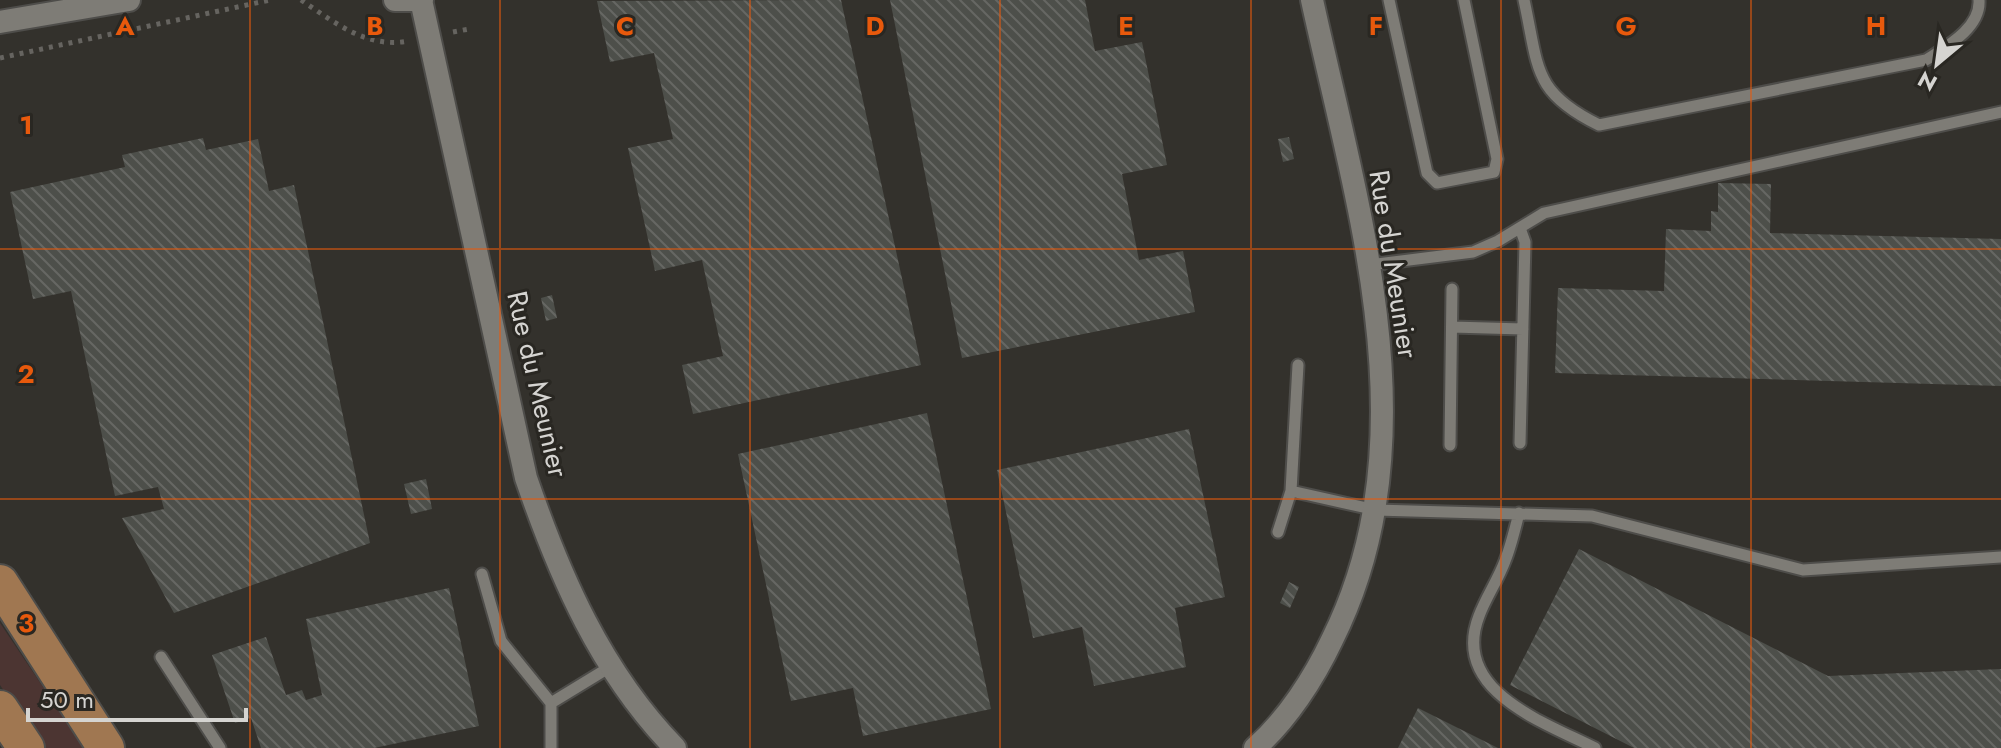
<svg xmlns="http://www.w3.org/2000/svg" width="2001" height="748" font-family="Jost,sans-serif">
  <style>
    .grass { fill: #4c3532 }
    .building { fill: url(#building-back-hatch) }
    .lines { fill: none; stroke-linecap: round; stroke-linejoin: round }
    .lane-casing { stroke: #4e4d4a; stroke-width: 15 }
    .street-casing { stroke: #4e4d4a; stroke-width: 26 }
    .primary-casing { stroke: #4e4d4a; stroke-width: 40 }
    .path { stroke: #666460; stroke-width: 5; stroke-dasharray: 4 6; stroke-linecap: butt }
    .lane { stroke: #7e7c76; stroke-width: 11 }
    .street { stroke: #7e7c76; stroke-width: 22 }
    .primary { stroke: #a07751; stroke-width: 36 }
    .grid { fill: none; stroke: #e8590c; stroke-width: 2; stroke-opacity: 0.55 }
    .labels { text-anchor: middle; stroke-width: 6; stroke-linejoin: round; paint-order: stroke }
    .street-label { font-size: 28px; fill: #d5d4d1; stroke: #292722 }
    .grid-label { font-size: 26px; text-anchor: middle; font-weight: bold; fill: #e8590c; stroke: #292722; stroke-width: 6; stroke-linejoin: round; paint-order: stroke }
  </style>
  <defs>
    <pattern id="building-back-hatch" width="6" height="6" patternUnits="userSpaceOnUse" patternTransform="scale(2)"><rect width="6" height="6" fill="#4d4f4a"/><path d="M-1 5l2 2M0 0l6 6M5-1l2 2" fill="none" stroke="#666763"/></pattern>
  </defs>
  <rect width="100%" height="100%" fill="#33312c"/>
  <path class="grass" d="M 0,623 L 84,748 L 42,748 L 0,685 Z"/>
  <path class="building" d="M 841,0 L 921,365 L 693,414 L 682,365 L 723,356 L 702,260 L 655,271 L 628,148 L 673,139 L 654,53 L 610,62 L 597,1 Z
    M 890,0 L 1085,0 L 1095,51 L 1142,42 L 1167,165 L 1122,174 L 1139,260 L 1183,251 L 1195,312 L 962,358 Z
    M 1289,137 L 1294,159 L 1283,162 L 1278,139 Z
    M 203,138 L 206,150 L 258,139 L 269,191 L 294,185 L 370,543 L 174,613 L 122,518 L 164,509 L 158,487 L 115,496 L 71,291 L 33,299 L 10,192 L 125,167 L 122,155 Z
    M 1718,183 L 1771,184 L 1770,233 L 2001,239 L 2001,386 L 1555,373 L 1558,288 L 1664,291 L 1666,229 L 1711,231 L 1711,211 L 1718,212 Z
    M 552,295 L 557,318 L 546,321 L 541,298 Z
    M 927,413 L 991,709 L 863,736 L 853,688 L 791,701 L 738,454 Z
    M 1189,429 L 1225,597 L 1175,608 L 1186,667 L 1094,686 L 1082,627 L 1033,638 L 997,470 Z
    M 426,479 L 432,509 L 411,514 L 404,484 Z
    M 1579,549 L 1828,676 L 2001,669 L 2001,748 L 1634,748 L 1510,685 Z
    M 1289,582 L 1299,587 L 1290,608 L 1280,603 Z
    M 449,588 L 479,726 L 374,748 L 261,748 L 251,718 L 235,723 L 212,655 L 266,637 L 286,695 L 302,690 L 306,700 L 322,695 L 306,619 Z
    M 1418,708 L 1498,748 L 1398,748 Z"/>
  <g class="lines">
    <g class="lane-casing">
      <path id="lane" d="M 1389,0 L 1427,173 L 1437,183 L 1494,172 L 1497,159 L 1464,0
        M 1524,0 C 1539,68 1532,92 1599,125 L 1926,60 C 1946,47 1981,28 1979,0
        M 1520,228 L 1525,242 L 1520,443
        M 1369,265 L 1473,252 L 1498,241 L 1544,213 L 2001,112
        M 1452,327 L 1523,329
        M 1450,445 L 1452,289
        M 1291,491 L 1298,365
        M 1519,513 C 1515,529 1511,546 1505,561 C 1498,580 1486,597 1479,616 C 1450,691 1544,722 1595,748
        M 1278,532 L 1291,491 L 1376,510 L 1592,516 L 1803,570 L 2001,557
        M 482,574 L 501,641 L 551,703 L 610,667
        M 161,657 L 220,748
        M 551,703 L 551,748"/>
    </g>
    <g class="street-casing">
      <path id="street" d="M 395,0 L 422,0
        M 421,0 L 526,478 C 560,577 601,672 675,748
        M 0,22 L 129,0
        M 1255,748 C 1287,720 1314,678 1332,640 C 1433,438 1357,207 1312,0"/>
    </g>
    <g class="primary-casing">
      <path id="primary" d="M 0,583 L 106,748
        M 0,709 L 26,748"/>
    </g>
    <path class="path" d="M 301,0 C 334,22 367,49 408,41
      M 453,32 L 469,29
      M 0,58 L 270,0"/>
    <use href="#lane" class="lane"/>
    <use href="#street" class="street"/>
    <use href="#primary" class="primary"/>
  </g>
  <path class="grid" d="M 250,0 L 250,748M 500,0 L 500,748M 750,0 L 750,748M 1000,0 L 1000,748M 1251,0 L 1251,748M 1501,0 L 1501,748M 1751,0 L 1751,748M 0,249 L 2001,249M 0,499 L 2001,499"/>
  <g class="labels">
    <g class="street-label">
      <text transform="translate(1394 264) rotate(81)" y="10">Rue du Meunier</text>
      <text transform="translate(538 384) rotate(77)" y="10">Rue du Meunier</text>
    </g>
  </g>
  <g class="grid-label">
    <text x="125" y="35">A</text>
    <text x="375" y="35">B</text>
    <text x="625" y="35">C</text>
    <text x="875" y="35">D</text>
    <text x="1126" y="35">E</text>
    <text x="1376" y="35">F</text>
    <text x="1626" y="35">G</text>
    <text x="1876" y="35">H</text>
    <text x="26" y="134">1</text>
    <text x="26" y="383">2</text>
    <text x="26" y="632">3</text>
  </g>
  <g transform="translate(1937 64) rotate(209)" stroke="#292722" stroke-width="6" paint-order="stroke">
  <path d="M0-6L14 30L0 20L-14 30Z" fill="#d5d4d1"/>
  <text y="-12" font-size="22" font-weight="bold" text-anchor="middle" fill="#d5d4d1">N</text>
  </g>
  <path d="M28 708v12h218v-12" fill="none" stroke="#d5d4d1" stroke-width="4"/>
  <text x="40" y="708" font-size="24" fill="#d5d4d1" stroke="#292722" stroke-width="6" paint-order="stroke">50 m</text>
</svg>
